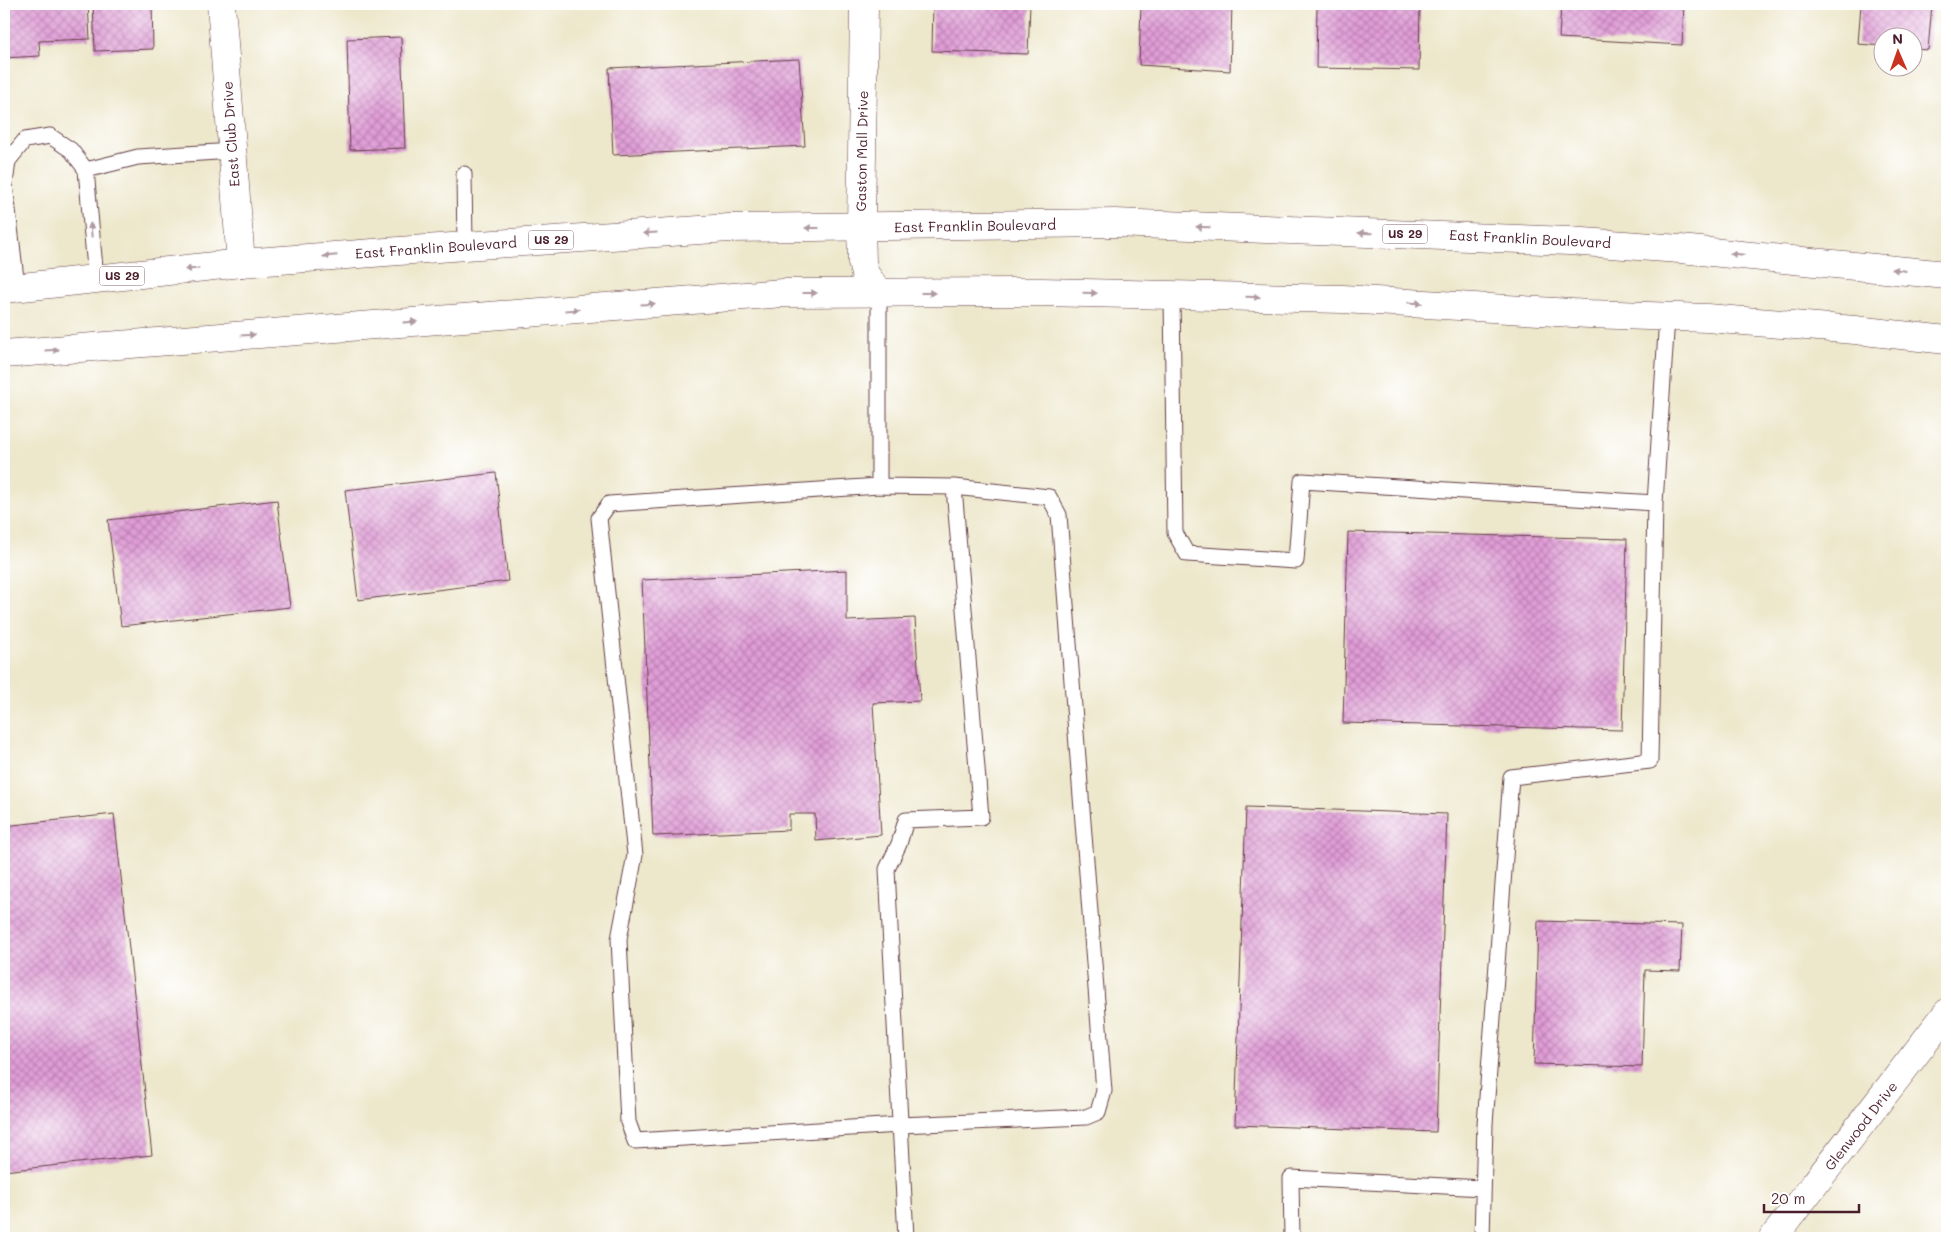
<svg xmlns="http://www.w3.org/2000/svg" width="1951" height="1242" font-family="Mali,sans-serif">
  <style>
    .building { fill: url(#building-cross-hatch) }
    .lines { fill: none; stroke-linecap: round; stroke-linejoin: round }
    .lane-casing { stroke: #623d43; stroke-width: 17 }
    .street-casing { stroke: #623d43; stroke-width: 29 }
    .primary-casing { stroke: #623d43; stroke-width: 29 }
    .lane { stroke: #fff; stroke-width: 15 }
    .street { stroke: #fff; stroke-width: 28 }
    .primary { stroke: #fff; stroke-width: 28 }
    .oneway { fill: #ae9aa0 }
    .labels { text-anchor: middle; stroke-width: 4; stroke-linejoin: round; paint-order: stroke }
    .shield { fill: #fff; stroke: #80626b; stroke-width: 1 }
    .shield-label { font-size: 12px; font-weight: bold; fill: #4a1f2b }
    .street-label { font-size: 14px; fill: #4a1f2b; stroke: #fff }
  </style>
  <defs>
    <pattern id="building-cross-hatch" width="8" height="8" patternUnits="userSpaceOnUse" patternTransform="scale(1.25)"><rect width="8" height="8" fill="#e09dd7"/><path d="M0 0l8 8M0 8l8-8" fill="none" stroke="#b87faf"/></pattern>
  </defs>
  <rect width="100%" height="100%" fill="#fff"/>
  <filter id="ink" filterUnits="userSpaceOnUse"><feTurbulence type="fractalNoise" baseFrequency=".02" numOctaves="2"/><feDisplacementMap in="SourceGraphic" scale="10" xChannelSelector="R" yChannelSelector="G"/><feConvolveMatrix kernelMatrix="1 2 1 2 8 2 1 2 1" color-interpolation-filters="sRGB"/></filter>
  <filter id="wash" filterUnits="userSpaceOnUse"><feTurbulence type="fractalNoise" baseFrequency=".0096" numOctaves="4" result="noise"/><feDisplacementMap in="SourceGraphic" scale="20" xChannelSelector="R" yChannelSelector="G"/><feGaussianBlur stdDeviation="1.12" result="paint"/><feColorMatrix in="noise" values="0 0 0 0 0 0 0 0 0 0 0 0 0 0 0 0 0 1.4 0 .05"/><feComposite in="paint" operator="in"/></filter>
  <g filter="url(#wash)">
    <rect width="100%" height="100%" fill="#ede7cb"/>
    <g id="blocks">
      <path class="building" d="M 4,4 L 88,4 L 90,39 L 39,41 L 40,56 L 4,58 Z
        M 93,4 L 152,4 L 153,49 L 95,51 Z
        M 933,4 L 1030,4 L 1028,54 L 932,51 Z
        M 1141,4 L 1232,4 L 1230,71 L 1139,65 Z
        M 1317,4 L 1420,4 L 1419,70 L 1316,68 Z
        M 1561,4 L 1684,4 L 1682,45 L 1559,38 Z
        M 1861,4 L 1932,4 L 1928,50 L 1914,49 L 1914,38 L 1884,38 L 1884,46 L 1858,44 Z
        M 401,37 L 405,148 L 350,150 L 347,39 Z
        M 799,59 L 805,146 L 613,155 L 609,68 Z
        M 496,473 L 508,581 L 358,600 L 345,490 Z
        M 277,500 L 290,607 L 121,626 L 108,520 Z
        M 1348,532 L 1627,539 L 1622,730 L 1343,723 Z
        M 847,570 L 847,621 L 915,618 L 920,701 L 873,703 L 881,835 L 816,841 L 815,814 L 789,814 L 789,830 L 653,836 L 642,580 Z
        M 1246,807 L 1447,814 L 1436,1132 L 1235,1125 Z
        M 114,814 L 152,1155 L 4,1171 L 4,826 Z
        M 1538,921 L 1682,925 L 1680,971 L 1645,970 L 1642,1067 L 1534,1064 Z"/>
    </g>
  </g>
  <g filter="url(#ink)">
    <use href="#blocks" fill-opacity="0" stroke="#623d43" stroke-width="1"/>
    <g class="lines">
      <g class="lane-casing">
        <path id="lane" d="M 86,170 L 138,157 L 233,151
          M 464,174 L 465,246
          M 17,287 L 5,184 L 8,161 L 25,140 L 50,136 L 71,150 L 86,170 L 96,279
          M 879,293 L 879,486 L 954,487 L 981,817 L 906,820 L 899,844 L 887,869 L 906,1238
          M 1172,295 L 1175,533 L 1187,554 L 1296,561 L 1302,481 L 1655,503 L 1667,317
          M 879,486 L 609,504 L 599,518 L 635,855 L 619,939 L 628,1122 L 635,1141 L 900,1125 L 1086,1117 L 1098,1112 L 1104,1091 L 1059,515 L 1049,497 L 954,487
          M 1292,1238 L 1291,1178 L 1483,1188
          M 1482,1238 L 1485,1124 L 1511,777 L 1650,761 L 1655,503"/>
      </g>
      <g class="street-casing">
        <path id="street" d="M 221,4 L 241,263
          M 864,4 L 861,228 L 862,262 L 865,274 L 879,293
          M 1773,1238 L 1947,1013"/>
      </g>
      <g class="primary-casing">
        <path id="primary" d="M 4,289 L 241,263 L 465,246 L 729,228 L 1115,223 L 1569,241 L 1680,249 L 1947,275
          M 4,354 L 783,293 L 1042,292 L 1343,299 L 1589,314 L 1707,318 L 1855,330 L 1947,340"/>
      </g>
      <use href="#lane" class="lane"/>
      <use href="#street" class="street"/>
      <use href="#primary" class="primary"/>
    </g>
    <defs><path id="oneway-solid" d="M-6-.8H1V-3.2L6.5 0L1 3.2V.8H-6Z" transform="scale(1.25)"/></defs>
    <g class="oneway">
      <use href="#oneway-solid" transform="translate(1203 227) rotate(-178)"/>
      <use href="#oneway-solid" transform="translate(812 228) rotate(180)"/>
      <use href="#oneway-solid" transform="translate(91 230) rotate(-96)"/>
      <use href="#oneway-solid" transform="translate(650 233) rotate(176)"/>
      <use href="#oneway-solid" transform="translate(1365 233) rotate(-179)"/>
      <use href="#oneway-solid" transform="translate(1737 254) rotate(-175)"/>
      <use href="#oneway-solid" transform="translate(330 256) rotate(175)"/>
      <use href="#oneway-solid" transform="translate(192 269) rotate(174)"/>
      <use href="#oneway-solid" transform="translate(1899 270) rotate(-173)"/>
      <use href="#oneway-solid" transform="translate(810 293)"/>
      <use href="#oneway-solid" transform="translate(928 293)"/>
      <use href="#oneway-solid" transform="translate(1090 293) rotate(1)"/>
      <use href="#oneway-solid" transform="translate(1253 297) rotate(1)"/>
      <use href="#oneway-solid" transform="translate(1415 303) rotate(3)"/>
      <use href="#oneway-solid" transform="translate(648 304) rotate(-4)"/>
      <use href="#oneway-solid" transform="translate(572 310) rotate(-4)"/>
      <use href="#oneway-solid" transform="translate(410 322) rotate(-4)"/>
      <use href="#oneway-solid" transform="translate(248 335) rotate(-4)"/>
      <use href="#oneway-solid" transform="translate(52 350) rotate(-4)"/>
    </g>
  </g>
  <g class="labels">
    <g class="shield">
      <rect x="1382.5" y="224.5" width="45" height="19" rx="4"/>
      <rect x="528.5" y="230.5" width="45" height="19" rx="4"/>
      <rect x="99.5" y="266.5" width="45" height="19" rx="4"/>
    </g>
    <g class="shield-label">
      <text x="1405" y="238">US 29</text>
      <text x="551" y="244">US 29</text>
      <text x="122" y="280">US 29</text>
    </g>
    <g class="street-label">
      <text transform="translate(231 134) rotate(-94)" y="5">East Club Drive</text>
      <text transform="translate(862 151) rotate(-89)" y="5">Gaston Mall Drive</text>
      <text transform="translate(975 226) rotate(-1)" y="5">East Franklin Boulevard</text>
      <text transform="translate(1530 239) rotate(3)" y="5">East Franklin Boulevard</text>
      <text transform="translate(436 248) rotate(-4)" y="5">East Franklin Boulevard</text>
      <text transform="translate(1861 1126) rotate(-52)" y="5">Glenwood Drive</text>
    </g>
  </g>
  <rect width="1951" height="1242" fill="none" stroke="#fff" stroke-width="20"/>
  <g transform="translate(1898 52) rotate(358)"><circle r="24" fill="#ffffff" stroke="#b7a5aa"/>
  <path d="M0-4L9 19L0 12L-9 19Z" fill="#c8321e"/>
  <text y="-8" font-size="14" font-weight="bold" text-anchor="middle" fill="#4a1f2b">N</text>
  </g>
  <path d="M1764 1204v8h95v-8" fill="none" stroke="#4a1f2b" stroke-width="2.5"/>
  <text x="1771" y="1204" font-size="15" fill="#4a1f2b" stroke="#ffffff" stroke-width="4" paint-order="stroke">20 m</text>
</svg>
